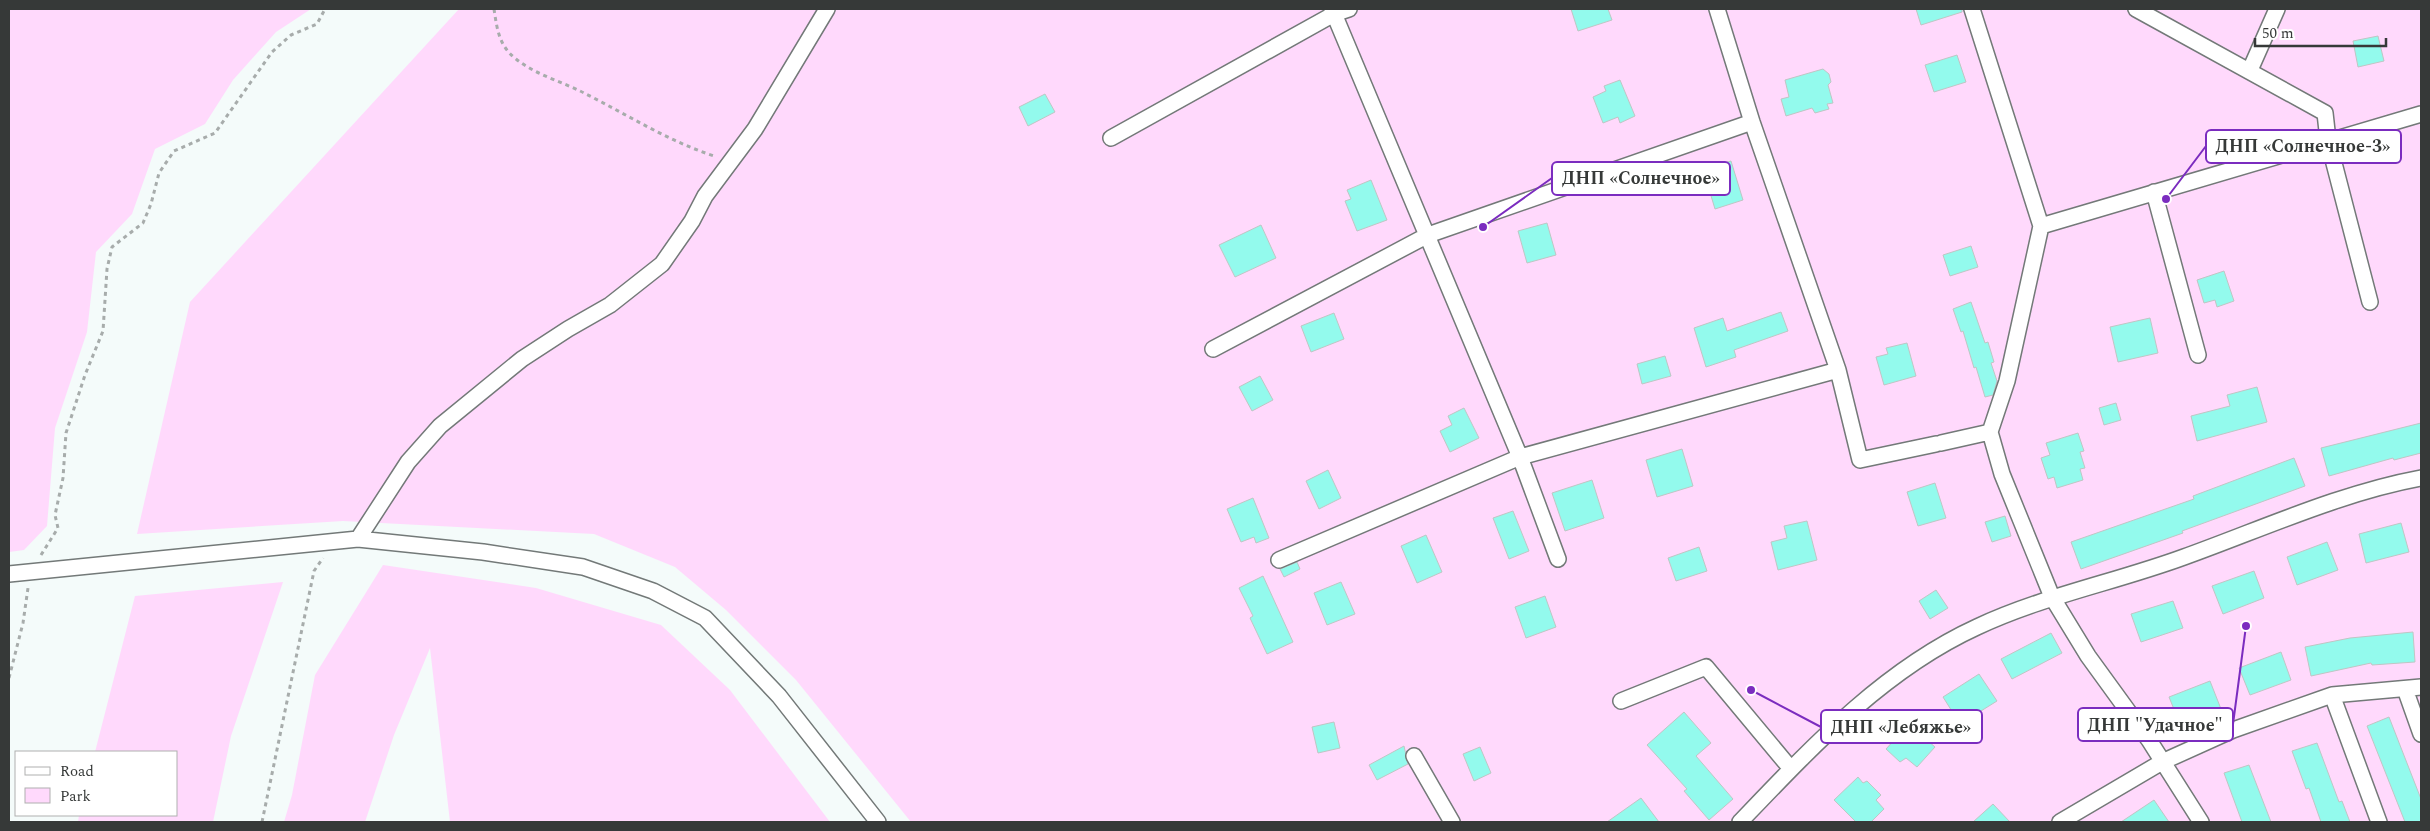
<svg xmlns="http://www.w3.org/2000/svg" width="2430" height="831" font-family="Spectral,serif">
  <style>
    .green { fill: #ffd9fc }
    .building { fill: #93faed; stroke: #bfc6c4 }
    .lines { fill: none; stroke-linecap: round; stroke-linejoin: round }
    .street-casing { stroke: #737978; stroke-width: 18 }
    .path { stroke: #a7acab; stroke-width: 3; stroke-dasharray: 4 4; stroke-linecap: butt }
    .street { stroke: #fff; stroke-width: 15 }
    .leader { fill: none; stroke: #7b2cbf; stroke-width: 2 }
    .callout-dot { fill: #7b2cbf; stroke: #fff; stroke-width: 2 }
    .callout { fill: #fff; stroke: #7b2cbf; stroke-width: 2 }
    .callout-label { font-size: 18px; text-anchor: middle; font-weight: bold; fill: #363938 }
  </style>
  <rect width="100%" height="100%" fill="#f4fbfa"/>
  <path class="green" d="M 9,9 L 311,9 L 276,32 L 233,80 L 205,124 L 155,149 L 132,214 L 96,252 L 87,332 L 55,428 L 47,526 L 24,550 L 9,552 Z
    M 459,9 L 2421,9 L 2421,822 L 911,822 L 796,680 L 726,610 L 675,567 L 594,534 L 343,521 L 137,534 L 190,302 Z
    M 383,565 L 536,588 L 661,625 L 730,690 L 830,822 L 450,822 L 430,648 L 394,735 L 365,822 L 284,822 L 292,795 L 315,675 Z
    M 283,582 L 231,736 L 213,822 L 78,822 L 79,815 L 176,815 L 176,752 L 95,752 L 135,596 Z"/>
  <path class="building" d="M 1571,9 L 1608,9 L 1612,20 L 1578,31 Z
    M 1916,9 L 1962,9 L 1962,12 L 1921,25 Z
    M 2378,36 L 2384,61 L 2358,67 L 2353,41 Z
    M 1957,55 L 1966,82 L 1934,92 L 1925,65 Z
    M 1823,69 L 1829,74 L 1831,82 L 1828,85 L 1833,103 L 1827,104 L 1829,109 L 1815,113 L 1812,108 L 1786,116 L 1781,99 L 1789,97 L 1785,80 Z
    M 1620,80 L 1635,116 L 1620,123 L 1618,117 L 1603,123 L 1593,97 L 1606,91 L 1604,86 Z
    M 1045,94 L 1055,112 L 1028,126 L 1019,107 Z
    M 1731,161 L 1743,200 L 1715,209 L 1703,169 Z
    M 1371,180 L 1387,220 L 1357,231 L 1345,201 L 1351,199 L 1347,190 Z
    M 1547,223 L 1556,255 L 1527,263 L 1518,231 Z
    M 1261,225 L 1276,258 L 1235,277 L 1219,245 Z
    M 1971,246 L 1978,267 L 1950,276 L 1943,255 Z
    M 2224,271 L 2234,301 L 2217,307 L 2215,300 L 2204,303 L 2197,280 Z
    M 1971,302 L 1985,343 L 1988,342 L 1994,362 L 1991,363 L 1997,381 L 1993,395 L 1985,397 L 1976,367 L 1974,368 L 1963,331 L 1961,332 L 1953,309 Z
    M 1781,312 L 1788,331 L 1734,350 L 1736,357 L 1706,367 L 1694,328 L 1723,318 L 1727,331 Z
    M 1334,313 L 1344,339 L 1311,352 L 1301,326 Z
    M 2150,318 L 2158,353 L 2118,362 L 2110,327 Z
    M 1907,343 L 1916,376 L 1884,385 L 1876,357 L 1888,354 L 1886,348 Z
    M 1665,356 L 1671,376 L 1642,384 L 1637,364 Z
    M 1260,376 L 1273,400 L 1252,411 L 1239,387 Z
    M 2257,387 L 2267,422 L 2197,441 L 2191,416 L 2230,406 L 2227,395 Z
    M 2116,403 L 2121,420 L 2104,425 L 2099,408 Z
    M 1464,408 L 1479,438 L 1450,452 L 1440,431 L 1452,425 L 1448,416 Z
    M 2421,423 L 2421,453 L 2394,460 L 2393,458 L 2329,476 L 2321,448 Z
    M 2078,433 L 2084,451 L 2080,452 L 2085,468 L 2080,469 L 2083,480 L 2057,488 L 2054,477 L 2048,479 L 2041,458 L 2050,455 L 2046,443 Z
    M 1682,449 L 1693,486 L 1657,497 L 1646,460 Z
    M 2294,458 L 2305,486 L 2182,531 L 2183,533 L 2081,569 L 2071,542 L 2194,499 L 2193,496 Z
    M 1328,470 L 1341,498 L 1319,509 L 1306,481 Z
    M 1592,480 L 1604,518 L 1565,531 L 1552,493 Z
    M 1935,483 L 1946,518 L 1918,526 L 1907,492 Z
    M 1253,498 L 1269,538 L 1256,543 L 1254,537 L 1241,542 L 1227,509 Z
    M 1513,511 L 1529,551 L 1509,559 L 1493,518 Z
    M 2005,516 L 2011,536 L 1992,542 L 1985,522 Z
    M 1807,521 L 1817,560 L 1778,570 L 1771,542 L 1787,538 L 1784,526 Z
    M 2401,523 L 2409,552 L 2366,563 L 2359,534 Z
    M 1426,535 L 1442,572 L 1417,583 L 1401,546 Z
    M 2327,542 L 2338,570 L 2297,585 L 2287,557 Z
    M 1699,547 L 1707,571 L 1676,581 L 1668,558 Z
    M 1297,562 L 1300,569 L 1284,577 L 1280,569 Z
    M 2254,571 L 2264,598 L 2223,614 L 2212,586 Z
    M 1263,576 L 1293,642 L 1267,654 L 1250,618 L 1253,616 L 1239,588 Z
    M 1341,582 L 1355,614 L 1327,625 L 1314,593 Z
    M 1936,590 L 1948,608 L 1930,619 L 1919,601 Z
    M 1545,596 L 1556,627 L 1526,638 L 1515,607 Z
    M 2173,601 L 2183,628 L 2141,642 L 2131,614 Z
    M 2413,632 L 2415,662 L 2372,665 L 2371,663 L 2311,676 L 2305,647 L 2350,638 Z
    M 2051,633 L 2062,653 L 2012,679 L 2001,659 Z
    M 2281,652 L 2291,680 L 2250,695 L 2239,668 Z
    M 1979,674 L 1997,701 L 1960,724 L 1943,697 Z
    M 2210,681 L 2221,709 L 2180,724 L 2169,697 Z
    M 1684,712 L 1711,743 L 1696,756 L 1733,799 L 1709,820 L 1684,791 L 1687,789 L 1647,745 Z
    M 1916,716 L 1935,733 L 1928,741 L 1935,747 L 1917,767 L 1906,758 L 1900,762 L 1886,749 Z
    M 2389,717 L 2421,799 L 2421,822 L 2405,822 L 2367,726 Z
    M 1334,722 L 1340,748 L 1318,753 L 1312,727 Z
    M 2317,743 L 2339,802 L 2342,801 L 2350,822 L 2321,822 L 2309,788 L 2306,789 L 2292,751 Z
    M 1404,746 L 1408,764 L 1377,780 L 1369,765 Z
    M 1480,747 L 1491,773 L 1474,781 L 1463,754 Z
    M 2249,765 L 2271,822 L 2242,822 L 2224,773 Z
    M 1858,777 L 1863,783 L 1867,781 L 1881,795 L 1876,800 L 1884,809 L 1871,822 L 1856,822 L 1834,800 Z
    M 1641,798 L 1659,822 L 1607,822 Z
    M 2154,800 L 2169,822 L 2121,822 Z
    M 1993,804 L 2010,822 L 1973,822 Z"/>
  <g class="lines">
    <g class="street-casing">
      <path id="street" d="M 1332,9 L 1520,457 L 1558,559
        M 1717,9 L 1752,122 L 1838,370 L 1860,460 L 1936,444
        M 1972,9 L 2041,226 L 2007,381 L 1990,432 L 2002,474 L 2052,597 L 2088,656 L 2149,740 L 2201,822
        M 2136,9 L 2325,113 L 2328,140 L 2370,302
        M 2250,70 L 2277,9
        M 1111,138 L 1334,14 L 1349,9
        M 2154,192 L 2198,355
        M 2041,226 L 2421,114
        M 1213,349 L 1428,235 L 1752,122
        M 1941,443 L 1990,432
        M 358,539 L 408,462 L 440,426 L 522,359 L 568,329 L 610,305 L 662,264 L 692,221 L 705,196 L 755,129 L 827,9
        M 1279,560 L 1520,457 L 1838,370
        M 9,574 L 358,539 L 483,552 L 583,567 L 653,591 L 705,618 L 779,696 L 878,822
        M 2405,689 L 2421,734
        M 2332,695 L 2379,822
        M 1621,701 L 1706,667 L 1791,769
        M 1414,756 L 1452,822
        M 1740,822 C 1810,749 1883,670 1977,627 C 2043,596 2116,582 2184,557 C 2262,529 2340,493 2421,478
        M 2060,822 L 2162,762 L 2233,730 L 2332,695 L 2421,687"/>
    </g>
    <path class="path" d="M 494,9 C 497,29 499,46 516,59 C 536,75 563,82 584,93 C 628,115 668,141 714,156
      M 41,555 L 58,528 L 55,515 L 63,478 L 66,433 L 85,375 L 103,331 L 107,269 L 112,247 L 143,223 L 151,204 L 159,173 L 174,151 L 215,133 L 272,52 L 291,35 L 317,24 L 325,9
      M 9,678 L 23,623 L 28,588
      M 262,822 L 314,571 L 323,558"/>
    <use href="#street" class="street"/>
  </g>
  <path class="leader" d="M2166 199L2206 146M1483 227L1552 178M2246 626L2233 724M1751 690L1821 727"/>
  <g class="callout-dot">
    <circle cx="2166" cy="199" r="5"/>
    <circle cx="1483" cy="227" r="5"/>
    <circle cx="2246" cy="626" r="5"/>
    <circle cx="1751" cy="690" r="5"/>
  </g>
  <g class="callout">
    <rect x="2206" y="130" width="195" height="33" rx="5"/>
    <rect x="1552" y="162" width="178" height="33" rx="5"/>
    <rect x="2078" y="708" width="155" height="33" rx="5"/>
    <rect x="1821" y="710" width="161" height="33" rx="5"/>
  </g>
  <g class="callout-label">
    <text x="2303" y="152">ДНП «Солнечное-3»</text>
    <text x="1641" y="184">ДНП «Солнечное»</text>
    <text x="2155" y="731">ДНП "Удачное"</text>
    <text x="1901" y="733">ДНП «Лебяжье»</text>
  </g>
  <rect width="2430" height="831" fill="none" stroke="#363938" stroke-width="20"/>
  <rect x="15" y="751" width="162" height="65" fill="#ffffff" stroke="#afb0af"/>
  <rect x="25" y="767" width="25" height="8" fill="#ffffff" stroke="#afb0af"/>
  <text x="60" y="776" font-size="15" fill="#363938">Road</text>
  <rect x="25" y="788" width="25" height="15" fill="#ffd9fc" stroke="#afb0af"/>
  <text x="60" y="801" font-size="15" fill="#363938">Park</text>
  <path d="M2255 38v8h131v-8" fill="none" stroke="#363938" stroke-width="2.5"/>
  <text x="2262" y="38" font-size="15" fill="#363938" stroke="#ffffff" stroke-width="4" paint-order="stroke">50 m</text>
</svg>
